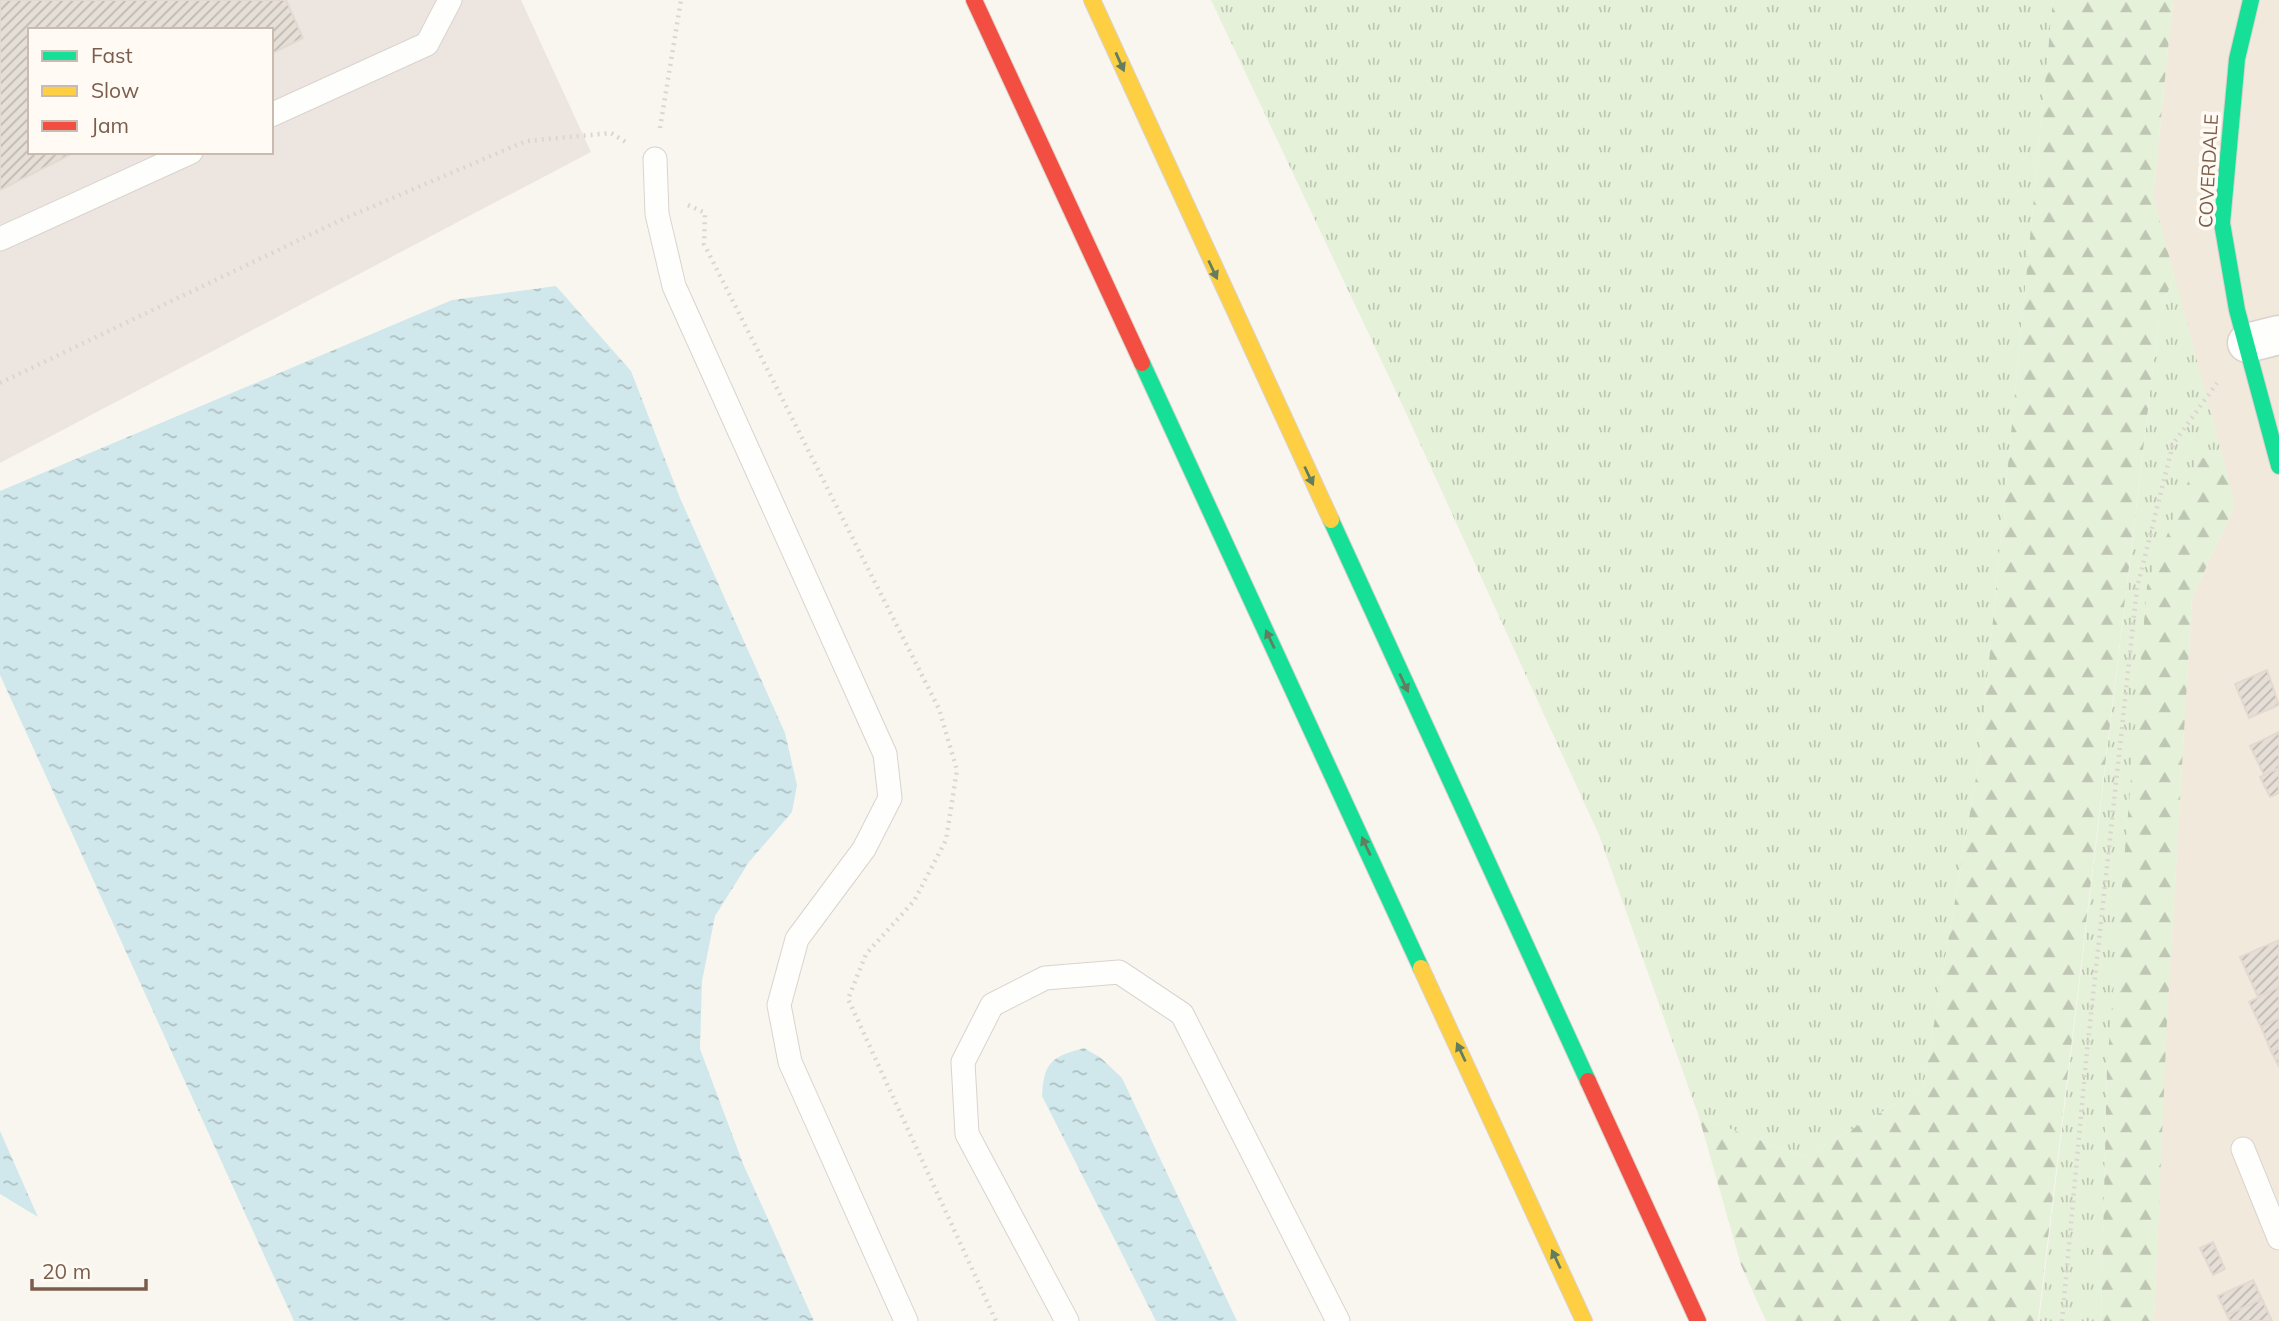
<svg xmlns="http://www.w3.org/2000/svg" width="2279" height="1321" font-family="Mulish,sans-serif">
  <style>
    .residential { fill: #f2e9dd }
    .industrial { fill: #ede6e0; fill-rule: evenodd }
    .grass { fill: url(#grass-tufts) }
    .forest { fill: url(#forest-firs) }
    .water { fill: url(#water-ripples) }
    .building { fill: url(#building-hatch); stroke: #e3d9d1; stroke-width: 2 }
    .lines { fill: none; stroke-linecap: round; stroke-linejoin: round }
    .lane-casing { stroke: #dad3cd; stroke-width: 25 }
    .street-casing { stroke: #dad3cd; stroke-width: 41 }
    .fast-casing { stroke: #d9d2cb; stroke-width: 18 }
    .slow-casing { stroke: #d9d2cb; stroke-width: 18 }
    .jam-casing { stroke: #d9d2cb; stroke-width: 18 }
    .path { stroke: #dcd6d0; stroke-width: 4.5; stroke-dasharray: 2 5; stroke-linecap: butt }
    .lane { stroke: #fefefd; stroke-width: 23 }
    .street { stroke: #fefefd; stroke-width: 38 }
    .fast { stroke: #16e098; stroke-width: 16 }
    .slow { stroke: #ffcf43; stroke-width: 16 }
    .jam { stroke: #f24e42; stroke-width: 16 }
    .oneway { fill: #627e5f }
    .labels { text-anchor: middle; stroke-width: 7; stroke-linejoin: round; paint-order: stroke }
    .street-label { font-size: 19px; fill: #7b5d4c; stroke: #fffaf3 }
  </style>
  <defs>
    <pattern id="grass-tufts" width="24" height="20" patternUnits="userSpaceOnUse" patternTransform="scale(1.75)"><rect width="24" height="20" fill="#e6f1da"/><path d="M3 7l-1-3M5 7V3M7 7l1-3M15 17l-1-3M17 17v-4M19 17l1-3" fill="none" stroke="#bfc6b3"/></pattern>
    <pattern id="forest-firs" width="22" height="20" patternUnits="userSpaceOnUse" patternTransform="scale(1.75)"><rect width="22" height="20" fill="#e6f1da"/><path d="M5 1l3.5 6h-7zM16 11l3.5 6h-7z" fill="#bfc6b3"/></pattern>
    <pattern id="water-ripples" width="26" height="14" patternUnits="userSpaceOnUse" patternTransform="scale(1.75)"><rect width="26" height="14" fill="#d0e8eb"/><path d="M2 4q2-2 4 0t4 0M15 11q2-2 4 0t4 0" fill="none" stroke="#aebfc1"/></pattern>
    <pattern id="building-hatch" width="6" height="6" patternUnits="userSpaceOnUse" patternTransform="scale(1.75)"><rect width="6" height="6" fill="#e6dfd7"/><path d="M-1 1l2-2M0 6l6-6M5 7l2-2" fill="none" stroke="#bfb8b1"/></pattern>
  </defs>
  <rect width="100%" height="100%" fill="#f9f6f0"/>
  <path class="residential" d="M 2173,0 L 2279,0 L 2279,1321 L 2154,1321 L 2165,1051 L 2192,598 L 2235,505 L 2153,197 Z"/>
  <path class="industrial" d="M 0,0 L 521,0 L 591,152 L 0,463 ZM 30,30 L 271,30 L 271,152 L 30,152 Z"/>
  <path class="grass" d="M 1211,0 L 2053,0 L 1980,754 L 1923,1088 L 1804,1157 L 1699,1117 L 1599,835 L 1400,400 Z
    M 2174,274 L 2222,455 L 2197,460 L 2107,1066 L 2101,1321 L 2039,1321 L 2159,318 Z"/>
  <path class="forest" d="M 2053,0 L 2173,0 L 2153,197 L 2174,274 L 2159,318 L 2038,1321 L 1766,1321 L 1741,1265 L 1699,1117 L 1804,1157 L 1923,1088 L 1980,754 Z
    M 2222,455 L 2235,505 L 2192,598 L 2167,1021 L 2154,1321 L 2101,1321 L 2107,1066 L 2147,586 L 2197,459 Z"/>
  <path class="water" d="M 556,286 L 631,371 L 680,498 L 785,733 L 797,785 L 792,812 L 749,862 L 715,916 L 702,981 L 700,1049 L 744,1166 L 814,1321 L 294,1321 L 0,675 L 0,491 L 452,300 Z
    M 1084,1048 L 1101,1058 L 1122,1078 L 1237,1321 L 1156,1321 L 1042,1096 C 1044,1062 1051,1057 1084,1048 Z
    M 0,1131 L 38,1217 L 0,1194 Z"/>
  <path class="building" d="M 0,0 L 286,0 L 303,38 L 271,54 L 271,30 L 30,30 L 30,152 L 75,152 L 0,190 Z
    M 2267,670 L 2279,705 L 2249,718 L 2235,684 Z
    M 2279,732 L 2279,768 L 2264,775 L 2250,746 Z
    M 2279,768 L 2279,793 L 2270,797 L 2260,777 Z
    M 2279,940 L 2279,987 L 2258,997 L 2240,957 Z
    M 2279,987 L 2279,1018 L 2261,1027 L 2249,1002 Z
    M 2279,1018 L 2279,1047 L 2271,1051 L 2261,1027 Z
    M 2279,1047 L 2279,1067 L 2271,1051 Z
    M 2213,1242 L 2225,1269 L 2213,1275 L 2200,1248 Z
    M 2253,1280 L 2262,1299 L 2227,1315 L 2218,1296 Z
    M 2262,1299 L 2272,1321 L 2230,1321 L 2227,1315 Z"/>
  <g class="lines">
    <g class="lane-casing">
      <path id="lane" d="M 271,115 L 427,44 L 450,0
        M 655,159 L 657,214 L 674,286 L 885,754 L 890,798 L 864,849 L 797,939 L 779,1005 L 790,1062 L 906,1321
        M 0,239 L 191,152
        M 2243,1149 L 2279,1238
        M 1067,1321 L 967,1134 L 963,1062 L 992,1005 L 1045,978 L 1119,972 L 1182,1014 L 1338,1321"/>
    </g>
    <g class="street-casing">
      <path id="street" d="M 2247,343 L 2279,335"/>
    </g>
    <g class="fast-casing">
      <path id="fast" d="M 2251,0 L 2237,59 L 2222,223 L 2237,310 L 2279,466
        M 1142,363 L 1421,968
        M 1331,520 L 1588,1081"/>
    </g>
    <g class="slow-casing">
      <path id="slow" d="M 1092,0 L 1331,520
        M 1421,968 L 1584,1321"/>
    </g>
    <g class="jam-casing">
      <path id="jam" d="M 974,0 L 1142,363
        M 1588,1081 L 1698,1321"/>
    </g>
    <path class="path" d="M 660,128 L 681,0
      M 688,205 L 705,213 L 704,244 L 939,709 L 957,770 L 946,840 L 914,901 L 866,954 L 848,999 L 996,1321
      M 0,383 L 341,220 L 526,141 L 611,133 L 629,144
      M 2062,1321 L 2086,1061 L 2137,588 L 2173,444 L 2217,383"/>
    <use href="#lane" class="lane"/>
    <use href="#street" class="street"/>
    <use href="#fast" class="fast"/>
    <use href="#slow" class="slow"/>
    <use href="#jam" class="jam"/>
  </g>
  <defs><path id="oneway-solid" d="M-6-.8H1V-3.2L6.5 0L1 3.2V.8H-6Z" transform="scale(1.75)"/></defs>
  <g class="oneway">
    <use href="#oneway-solid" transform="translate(1120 62) rotate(66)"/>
    <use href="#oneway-solid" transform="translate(1213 270) rotate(65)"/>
    <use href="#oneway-solid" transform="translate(1309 476) rotate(65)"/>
    <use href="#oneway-solid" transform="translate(1270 639) rotate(-115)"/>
    <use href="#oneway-solid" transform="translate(1404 683) rotate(65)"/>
    <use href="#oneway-solid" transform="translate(1366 846) rotate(-115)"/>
    <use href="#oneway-solid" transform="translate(1461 1052) rotate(-115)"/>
    <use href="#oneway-solid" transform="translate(1556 1259) rotate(-115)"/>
  </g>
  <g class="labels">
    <g class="street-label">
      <text transform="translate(2208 171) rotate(-87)" y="7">COVERDALE</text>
    </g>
  </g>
  <rect x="28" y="28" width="245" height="126" fill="#fffaf3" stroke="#cabbb0" stroke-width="2"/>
  <rect x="42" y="51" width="35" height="10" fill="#16e098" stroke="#cabbb0" stroke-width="2"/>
  <text x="91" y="63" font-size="21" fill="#7b5d4c">Fast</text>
  <rect x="42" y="86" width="35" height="10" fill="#ffcf43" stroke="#cabbb0" stroke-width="2"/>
  <text x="91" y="98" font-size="21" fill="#7b5d4c">Slow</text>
  <rect x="42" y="121" width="35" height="10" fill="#f24e42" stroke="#cabbb0" stroke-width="2"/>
  <text x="91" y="133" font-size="21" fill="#7b5d4c">Jam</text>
  <path d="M32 1279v10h114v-10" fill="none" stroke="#7b5d4c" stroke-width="3.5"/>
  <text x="42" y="1279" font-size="21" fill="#7b5d4c" stroke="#fffaf3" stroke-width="5" paint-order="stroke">20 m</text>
</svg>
